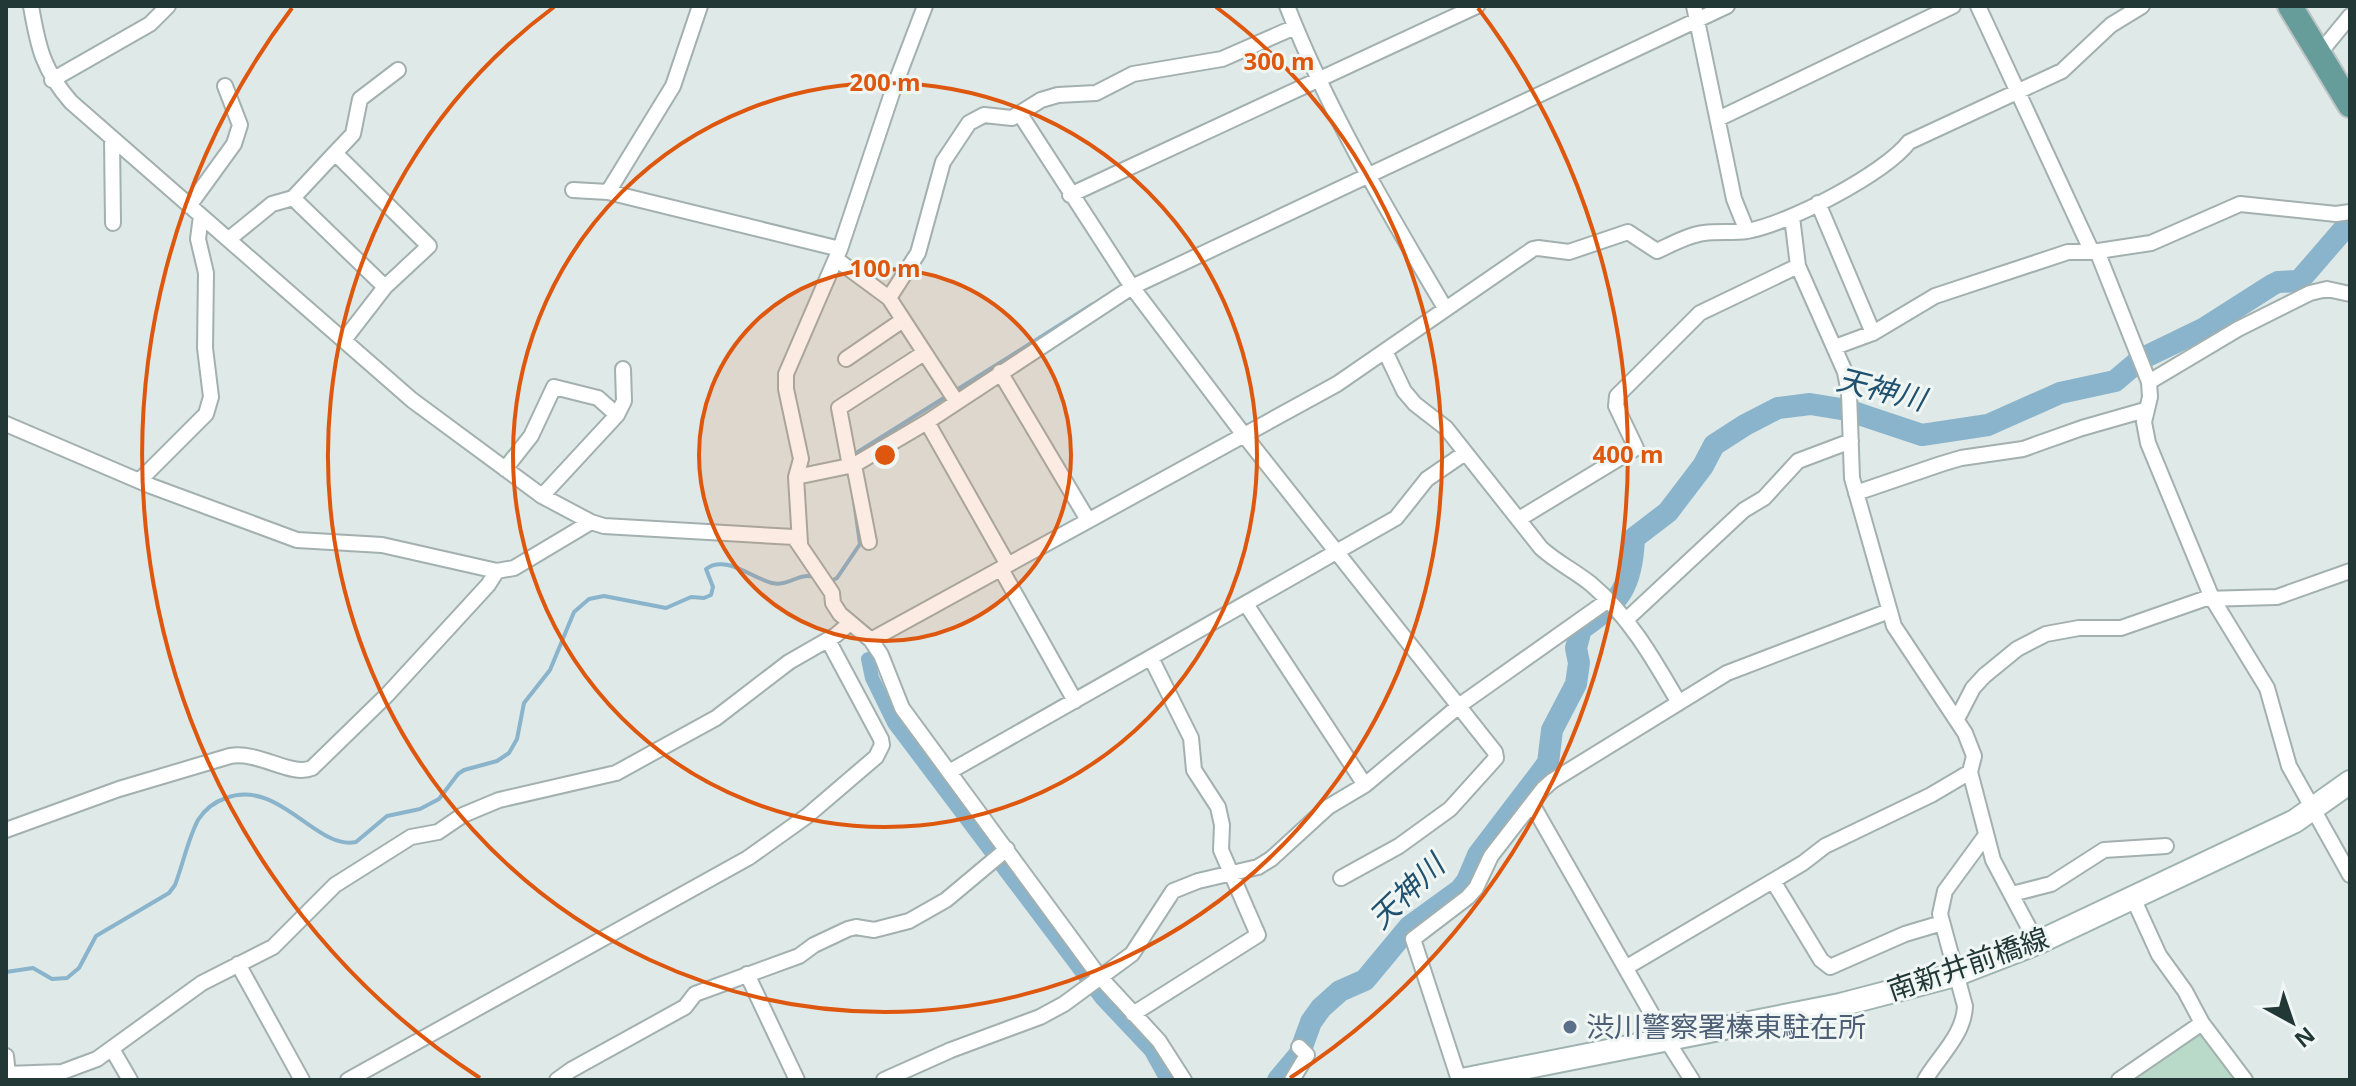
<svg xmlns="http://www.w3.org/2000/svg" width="2356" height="1086" font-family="'Open Sans','Noto Sans JP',sans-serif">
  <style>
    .green { fill: #b9dac9 }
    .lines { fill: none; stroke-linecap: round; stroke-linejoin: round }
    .stream { stroke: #8ab4cc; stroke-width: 4 }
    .canal { stroke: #8ab4cc; stroke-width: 14 }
    .river { stroke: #8ab4cc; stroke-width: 22 }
    .minor-casing { stroke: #a2b0af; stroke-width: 18 }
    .secondary-casing { stroke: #9fb4b1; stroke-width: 26 }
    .primary-casing { stroke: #bcc3c3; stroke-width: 28 }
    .minor { stroke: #fff; stroke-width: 14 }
    .secondary { stroke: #fff; stroke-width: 22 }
    .primary { stroke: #669c9a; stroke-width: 24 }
    .ring { fill: none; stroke: #de570e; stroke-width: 4 }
    .service-dot { fill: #5c6f8a; stroke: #eff6f4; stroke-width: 3 }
    .labels { text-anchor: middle; stroke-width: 6; stroke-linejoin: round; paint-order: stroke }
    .street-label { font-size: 28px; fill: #213837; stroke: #eff6f4 }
    .service-label { font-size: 28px; fill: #4e5e75; stroke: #eff6f4; text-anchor: start }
    .water-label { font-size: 30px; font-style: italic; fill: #205270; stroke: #eff6f4 }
    .centre { fill: #de570e; stroke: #eff6f4; stroke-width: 4 }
    .ring-label { font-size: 24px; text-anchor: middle; font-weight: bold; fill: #de570e; stroke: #eff6f4; stroke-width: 6; stroke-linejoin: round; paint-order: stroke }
  </style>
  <rect width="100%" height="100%" fill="#dfe9e7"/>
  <path class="green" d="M 2199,1030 L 2239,1080 L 2134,1080 L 2132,1077 Z"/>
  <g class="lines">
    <path class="stream" d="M 955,391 L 1093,304
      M 853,455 L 947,396
      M 829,582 L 837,578 L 860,544 L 850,472
      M 6,972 L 33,968 L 52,979 L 67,978 L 79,968 L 96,936 L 169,893 L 175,885 C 183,864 188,839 198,820 C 205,809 214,802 226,798 C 279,778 317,851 356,842 L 387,816 L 420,809 L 439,799 L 458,774 L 464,770 L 497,761 L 509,753 L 517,739 L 524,703 L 550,670 L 574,612 L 589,599 L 604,596 L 666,608 L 691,597 L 704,598 L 711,595 L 713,587 L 706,569 C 725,554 752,578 772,583 C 788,587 799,572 814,577"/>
    <path class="canal" d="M 868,659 L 872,678 L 894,723 L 1102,999 L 1151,1051 L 1167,1080"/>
    <path class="river" d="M 1278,1080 L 1299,1055 L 1311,1022 L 1321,1008 L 1340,991 L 1365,980 L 1409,927 L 1460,890 L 1467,881 L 1478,855 L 1548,763 L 1552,730 L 1576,684 L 1579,663 L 1576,648 L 1581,629 C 1620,602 1632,587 1634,538 L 1668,512 L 1703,466 L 1714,445 L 1745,425 L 1778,408 L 1810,404 L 1847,410 L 1922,435 L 1988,425 L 2060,393 L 2115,381 L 2141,359 L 2203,329 L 2272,285 L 2278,282 L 2299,281 L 2350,222"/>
    <g class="minor-casing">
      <path id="minor" d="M 31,6 C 38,47 43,70 71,102 L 412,400 L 542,496 L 591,522 L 604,526 L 794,537 L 832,593 L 833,603 L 840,614 L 871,640 L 881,655 L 902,708 L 949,772 L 1099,976 L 1159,1041 L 1184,1080
        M 1287,6 C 1329,113 1387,210 1445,308
        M 1694,6 L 1734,199 L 1747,231
        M 1978,6 L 2092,252
        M 2318,55 L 2350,16
        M 52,80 L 150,24 L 168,6
        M 1020,114 L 1132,287 L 1244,435 L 1495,752 L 1496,758 L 1450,809 L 1399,846 L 1341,878
        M 1718,119 L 1953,6
        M 112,139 L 113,223
        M 335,153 L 353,134 L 360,99 L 398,70
        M 573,190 L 608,192 L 840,249
        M 608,192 L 673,86 L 700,6
        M 1070,195 L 1477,6
        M 293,198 L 335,153 L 429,246 L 385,287
        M 1818,203 L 1873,333
        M 189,206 L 234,144 L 240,125 L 225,86
        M 1792,217 L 1798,266 L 1845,372 L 1849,393 L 1852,478 L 1894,626 L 1965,733 L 1974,756 L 1970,772 L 1993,860 L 2037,943
        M 229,239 L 272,204 L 293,198 L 385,287 L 344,340
        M 2097,251 L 2149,382 L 2150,397 L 2144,422 L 2148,443 L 2212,598 L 2267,688 L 2289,766 L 2350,875
        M 836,259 L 889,298 L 956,401
        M 889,298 L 918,253 L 943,162 L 969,123 L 984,115 L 1012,118 L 1041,100 L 1058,95 L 1096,93 L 1133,74 L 1222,59 L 1295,27
        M 1835,347 L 1873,333 L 1935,296 L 2068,252 L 2092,252 L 2151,243 L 2240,204 L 2336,214 L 2350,212
        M 1385,351 L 1404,391 L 1415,404 L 1446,428 L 1541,548 C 1556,562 1575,571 1591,584 C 1630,617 1654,660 1679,703
        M 846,359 L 903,320
        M 1000,372 L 1088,520
        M 2149,382 L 2238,329 L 2310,293 L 2327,289 L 2350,294
        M 927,422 L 1008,565
        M 6,424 L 151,486 L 297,540 L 382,545 L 497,571 L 514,568 L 591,522
        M 854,465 L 869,542
        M 850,466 L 839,408 L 924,353
        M 505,469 L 531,436 L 554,387 L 598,398 L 617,415
        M 796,477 L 854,465 L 927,422 L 1132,287 L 1727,6
        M 140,480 L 206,414 L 211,397 L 205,348 L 206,273 L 198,239 L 201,216
        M 1856,493 L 1941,464 L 1961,458 L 2023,449 L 2082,428 L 2145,410
        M 542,496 L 617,415 L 624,401 L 623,369
        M 1519,519 L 1636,448 L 1616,406 L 1617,396 L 1700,313 L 1798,266
        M 800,543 L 796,477 L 801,459 L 786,389 L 786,374 L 840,249 L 893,90 L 925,6
        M 1001,569 L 1075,701
        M 1246,604 L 1365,785 L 1460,705 L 1607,601
        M 1626,620 L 1744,510 L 1764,498 L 1798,461 L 1851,441
        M 871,640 L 1337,384 L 1533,249 L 1538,248 L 1569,252 L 1628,232 L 1657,251 C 1672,244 1688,235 1704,233 C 1718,231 1733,233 1747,231 C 1788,224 1884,174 1909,142 L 2062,71 L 2111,25 L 2142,6
        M 1957,719 L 1973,688 L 1984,676 L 2017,649 L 2046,634 L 2079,628 L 2121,628 L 2204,599 L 2277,597 L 2350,571
        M 949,772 L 1396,518 L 1427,479 L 1465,453
        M 1532,804 L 1666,1039 L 1692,1080
        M 6,830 L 119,789 L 230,756 C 260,751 290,777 312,768 L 387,695 L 488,585 L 497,571
        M 1773,881 L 1821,960 L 1830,967 L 1905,934 L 1942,923
        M 2012,894 L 2051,884 L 2104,850 L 2166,846
        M 2133,898 L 2159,955 L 2185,991 L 2202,1023 L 2245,1080
        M 238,964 L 302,1080
        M 1627,967 L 1803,863 L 1825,846 L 1931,795 L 1970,772
        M 747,974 L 797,1080
        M 1133,1014 L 1258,935 L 1221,850 L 1222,825 L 1218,807 L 1194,770 L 1191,738 L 1151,658
        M 112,1049 L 130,1080
        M 6,1056 L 8,1074
        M 6,1074 L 62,1072 L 97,1059 L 202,983 L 273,947 L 335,885 L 411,837 L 438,832 L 463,815 L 499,800 L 616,773 L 716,718 L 789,662 L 836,635 L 850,623
        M 348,1080 L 748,858 L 807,816 L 876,757 L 882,745 L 881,739 L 828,640
        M 557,1080 L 571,1070 L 685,1007 L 695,994 L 799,956 L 814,945 L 848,929 L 856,927 L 874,930 L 909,921 L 946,900 L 1007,849
        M 884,1080 L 951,1050 L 1040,1017 L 1064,1004 L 1132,954 L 1173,891 L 1198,881 L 1258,867 L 1271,859 L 1328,807 L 1365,785
        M 1292,1080 L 1307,1055 L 1299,1047
        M 1459,1080 L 1413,939 L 1468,897 L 1476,888 L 1491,856 L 1543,789 L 1552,781 L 1727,673 L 1889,611
        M 1925,1080 C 1939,1056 1964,1035 1965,1006 L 1940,914 L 1945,891 L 1986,835
        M 2119,1080 L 2202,1023"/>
    </g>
    <g class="secondary-casing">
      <path id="secondary" d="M 1462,1080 L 1840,1005 L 1955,975 L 2037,943 L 2295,821 L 2350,782"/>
    </g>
    <g class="primary-casing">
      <path id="primary" d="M 2290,6 L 2350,105"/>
    </g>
    <use href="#minor" class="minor"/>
    <use href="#secondary" class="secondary"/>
    <use href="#primary" class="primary"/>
  </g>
  <circle cx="885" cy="455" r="186" fill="#de570e" fill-opacity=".12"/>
  <g class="ring">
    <circle cx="885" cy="455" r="186"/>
    <circle cx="885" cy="455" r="372"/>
    <path d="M1216 7A557 557 0 1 1 554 7"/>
    <path d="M480 1078A743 743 0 0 1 292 8M1478 8A743 743 0 0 1 1290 1078"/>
  </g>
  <circle class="service-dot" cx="1570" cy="1027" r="8"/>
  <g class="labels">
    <g class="street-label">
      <text transform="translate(1968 964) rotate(-19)" y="10">南新井前橋線</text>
    </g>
    <g class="service-label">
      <text x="1586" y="1037">渋川警察署榛東駐在所</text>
    </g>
    <g class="water-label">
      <text transform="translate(1881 390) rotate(14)" y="10">天神川</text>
      <text transform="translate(1407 892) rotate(-44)" y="10">天神川</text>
    </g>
  </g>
  <circle cx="885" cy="455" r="12" class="centre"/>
  <g class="ring-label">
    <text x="1279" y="70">300 m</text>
    <text x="885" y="91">200 m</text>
    <text x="885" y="277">100 m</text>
    <text x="1628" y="463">400 m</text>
  </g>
  <rect width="2356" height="1086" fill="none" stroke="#213837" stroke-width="16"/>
  <g transform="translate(2292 1022) rotate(140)" stroke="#eff6f4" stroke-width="6" paint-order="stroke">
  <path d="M0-6L14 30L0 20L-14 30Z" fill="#213837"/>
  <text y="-12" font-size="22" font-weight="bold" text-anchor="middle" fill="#213837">N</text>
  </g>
</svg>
